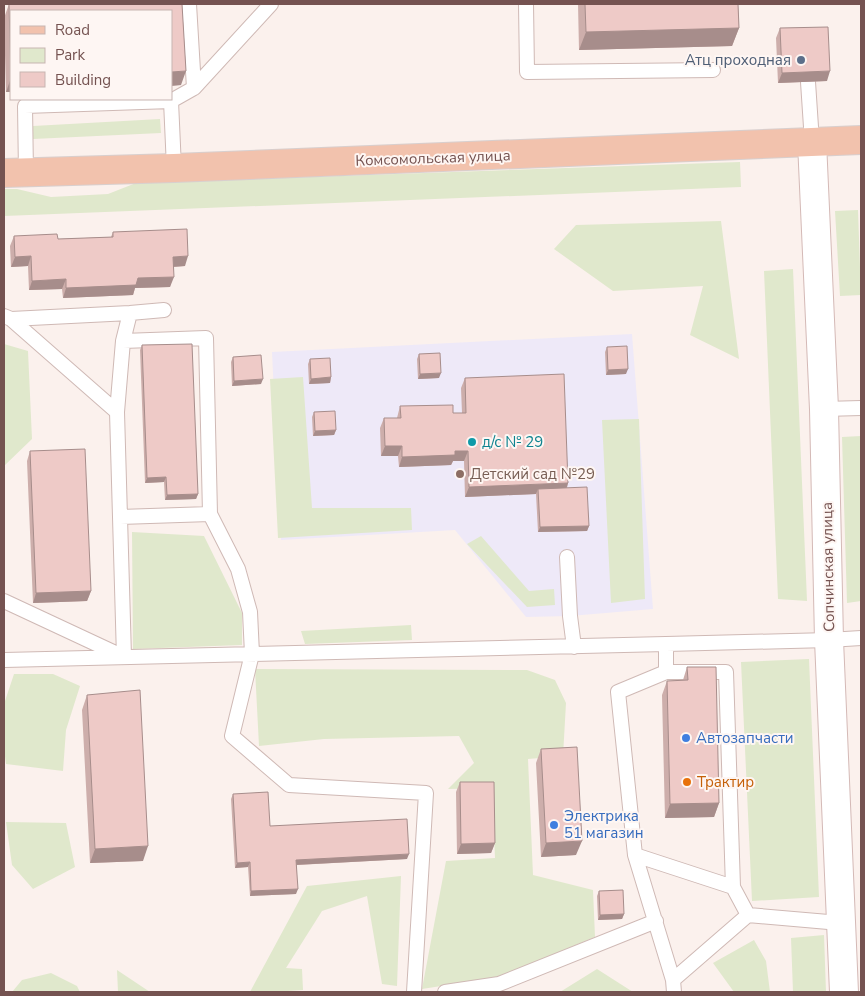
<svg xmlns="http://www.w3.org/2000/svg" width="865" height="996" font-family="'Nunito Sans',sans-serif">
  <style>
    .education { fill: #eee9f8 }
    .green { fill: #e0e8cc }
    .lines { fill: none; stroke-linecap: round; stroke-linejoin: round }
    .lane-casing { stroke: #cfb9b5; stroke-width: 16 }
    .secondary-casing { stroke: #d4b9b6; stroke-width: 30 }
    .primary-casing { stroke: #d8cfce; stroke-width: 30 }
    .lane { stroke: #fff; stroke-width: 14 }
    .secondary { stroke: #fff; stroke-width: 28 }
    .primary { stroke: #f2c2ad; stroke-width: 28 }
    .wall { fill: #cdaeab }
    .shaded-wall { fill: #a78d8b }
    .building { fill: #eecac7; stroke: #a78d8b }
    .service-dot { fill: #5c6f8a; stroke: #fef6f3; stroke-width: 2 }
    .culture-dot { fill: #0f9aa8; stroke: #fef6f3; stroke-width: 2 }
    .education-dot { fill: #8d6e63; stroke: #fef6f3; stroke-width: 2 }
    .shop-dot { fill: #3f7fe0; stroke: #fef6f3; stroke-width: 2 }
    .food-dot { fill: #e8710a; stroke: #fef6f3; stroke-width: 2 }
    .labels { text-anchor: middle; stroke-width: 4; stroke-linejoin: round; paint-order: stroke }
    .service-label { font-size: 15px; fill: #4e5e75; stroke: #fef6f3; text-anchor: end }
    .street-label { font-size: 15px; fill: #755351; stroke: #fef6f3 }
    .culture-label { font-size: 15px; fill: #0d838f; stroke: #fef6f3; text-anchor: start }
    .education-label { font-size: 15px; fill: #785e54; stroke: #fef6f3; text-anchor: start }
    .shop-label { font-size: 15px; fill: #366cbe; stroke: #fef6f3; text-anchor: start }
    .food-label { font-size: 15px; fill: #c56008; stroke: #fef6f3; text-anchor: start }
  </style>
  <rect width="100%" height="100%" fill="#fbf1ed"/>
  <path class="education" d="M 632,334 L 653,609 L 570,616 L 526,617 L 455,530 L 281,540 L 272,352 Z"/>
  <path class="green" d="M 160,119 L 161,133 L 33,139 L 33,126 Z
    M 740,162 L 741,187 L 4,216 L 4,189 L 17,189 L 51,197 L 108,194 L 136,183 Z
    M 858,210 L 861,295 L 840,296 L 835,211 Z
    M 721,221 L 739,359 L 690,335 L 703,286 L 613,291 L 554,249 L 576,225 Z
    M 793,269 L 807,601 L 778,599 L 764,271 Z
    M 4,344 L 28,351 L 32,439 L 4,466 Z
    M 303,377 L 312,508 L 411,508 L 412,530 L 278,538 L 270,379 Z
    M 639,419 L 645,599 L 611,603 L 602,420 Z
    M 861,436 L 861,601 L 847,603 L 842,437 Z
    M 132,532 L 204,536 L 242,613 L 242,645 L 133,649 Z
    M 481,536 L 529,591 L 554,589 L 555,605 L 527,607 L 467,544 Z
    M 411,625 L 412,640 L 305,644 L 301,631 Z
    M 809,659 L 819,897 L 752,901 L 741,662 Z
    M 255,669 L 527,670 L 555,680 L 566,703 L 563,756 L 528,759 L 533,875 L 593,890 L 595,937 L 499,977 L 422,989 L 446,861 L 495,858 L 492,788 L 448,789 L 474,763 L 459,736 L 324,739 L 259,746 Z
    M 14,674 L 53,674 L 80,686 L 66,730 L 63,771 L 6,764 L 4,749 L 4,704 Z
    M 6,822 L 66,823 L 75,867 L 33,889 L 12,865 Z
    M 401,876 L 397,986 L 382,984 L 367,896 L 322,911 L 286,968 L 302,969 L 303,990 L 273,992 L 250,992 L 307,886 Z
    M 824,935 L 826,992 L 793,992 L 791,938 Z
    M 754,940 L 766,961 L 770,992 L 734,992 L 713,963 Z
    M 597,969 L 633,992 L 560,992 Z
    M 117,970 L 150,992 L 118,992 Z
    M 51,973 L 77,986 L 80,992 L 12,992 L 22,980 Z"/>
  <g class="lines">
    <g class="lane-casing">
      <path id="lane" d="M 189,4 L 194,88
        M 526,4 L 527,72 L 713,70
        M 808,82 L 812,142
        M 171,101 L 194,88 L 271,4
        M 26,173 L 25,106 L 171,101 L 174,168
        M 4,316 L 11,319 L 117,412 L 124,657 L 4,601
        M 11,319 L 130,313 L 164,310
        M 123,341 L 206,338 L 210,514 L 238,569 L 250,612 L 252,654 L 232,736 L 289,785 L 426,793 L 414,992
        M 824,409 L 861,408
        M 117,412 L 123,341 L 130,313
        M 120,517 L 210,514
        M 567,557 L 570,616 L 574,647
        M 666,644 L 666,672 L 618,692 L 635,855 L 733,887 L 748,915 L 840,923
        M 4,660 L 666,644 L 829,640 L 861,638
        M 666,672 L 726,672 L 733,887
        M 635,855 L 673,980 L 674,992
        M 673,980 L 748,915
        M 445,992 L 499,984 L 656,921"/>
    </g>
    <g class="secondary-casing">
      <path id="secondary" d="M 812,142 L 824,409 L 829,640 L 844,992"/>
    </g>
    <g class="primary-casing">
      <path id="primary" d="M 4,173 L 174,168 L 861,140"/>
    </g>
    <use href="#lane" class="lane"/>
    <use href="#secondary" class="secondary"/>
    <use href="#primary" class="primary"/>
  </g>
  <path class="wall" d="M 9,4 L 181,85 L 6,92 L 4,18 Z
    M 578,4 L 738,4 L 739,28 L 732,46 L 579,50 Z
    M 780,28 L 827,81 L 778,83 L 776,38 Z
    M 113,232 L 185,266 L 174,267 L 170,287 L 135,288 L 133,295 L 63,298 L 62,289 L 29,290 L 28,266 L 11,267 L 10,246 L 14,236 L 58,239 L 111,237 Z
    M 142,345 L 198,494 L 196,499 L 165,500 L 164,482 L 145,483 L 140,350 Z
    M 607,347 L 626,374 L 606,375 L 605,352 Z
    M 419,354 L 439,378 L 418,379 L 417,359 Z
    M 233,357 L 261,384 L 232,386 L 231,362 Z
    M 310,359 L 331,377 L 330,383 L 309,384 L 308,364 Z
    M 465,378 L 568,483 L 567,488 L 589,526 L 587,531 L 538,532 L 536,494 L 465,497 L 464,461 L 453,461 L 451,465 L 399,467 L 398,456 L 381,456 L 380,428 L 384,418 L 397,418 L 400,406 L 453,413 L 462,413 L 461,388 Z
    M 314,412 L 336,430 L 334,435 L 313,436 L 312,417 Z
    M 30,451 L 91,591 L 87,601 L 33,603 L 27,461 Z
    M 687,667 L 719,803 L 714,817 L 665,818 L 662,695 L 667,681 L 683,680 Z
    M 87,695 L 143,861 L 90,863 L 82,710 Z
    M 541,749 L 576,855 L 541,857 L 536,763 Z
    M 460,782 L 495,843 L 491,853 L 457,854 L 456,792 Z
    M 233,794 L 270,826 L 407,859 L 297,865 L 296,894 L 250,896 L 248,867 L 235,868 L 231,799 Z
    M 599,891 L 624,914 L 622,919 L 598,920 L 597,896 Z"/>
  <path class="shaded-wall" d="M 739,28 L 732,46 L 579,50 L 586,32 Z
    M 186,71 L 181,85 L 171,86 L 171,72 Z
    M 830,71 L 827,81 L 778,83 L 782,73 Z
    M 11,78 L 11,92 L 6,92 Z
    M 31,256 L 28,266 L 11,267 L 15,257 Z
    M 188,256 L 185,266 L 170,267 L 173,257 Z
    M 174,277 L 170,287 L 135,288 L 133,295 L 63,298 L 66,288 L 138,278 Z
    M 66,279 L 62,289 L 29,290 L 32,281 Z
    M 628,369 L 626,374 L 606,375 L 608,370 Z
    M 441,373 L 439,378 L 418,379 L 420,374 Z
    M 331,377 L 330,383 L 309,384 L 311,379 Z
    M 263,379 L 261,384 L 232,386 L 234,381 Z
    M 336,430 L 334,435 L 313,436 L 315,431 Z
    M 385,446 L 402,446 L 398,456 L 381,456 Z
    M 455,451 L 468,451 L 464,461 L 453,461 L 451,465 L 399,467 L 402,457 Z
    M 166,477 L 164,482 L 145,483 L 147,478 Z
    M 568,483 L 565,493 L 538,489 L 536,494 L 465,497 L 469,487 Z
    M 198,494 L 196,499 L 165,500 L 167,495 Z
    M 589,526 L 587,531 L 538,532 L 540,527 Z
    M 91,591 L 87,601 L 33,603 L 36,593 Z
    M 719,803 L 714,817 L 665,818 L 670,804 Z
    M 582,841 L 576,855 L 541,857 L 546,843 Z
    M 495,843 L 491,853 L 457,854 L 461,844 Z
    M 148,846 L 143,861 L 90,863 L 95,849 Z
    M 409,854 L 407,859 L 294,865 L 296,860 Z
    M 250,862 L 248,867 L 235,868 L 237,863 Z
    M 298,889 L 296,894 L 250,896 L 251,891 Z
    M 624,914 L 622,919 L 598,920 L 600,915 Z"/>
  <path class="building" d="M 9,4 L 182,4 L 186,71 L 171,72 L 171,11 L 11,11 L 11,78 Z
    M 585,4 L 738,4 L 739,28 L 586,32 Z
    M 828,27 L 830,71 L 782,73 L 780,28 Z
    M 187,229 L 188,256 L 173,257 L 174,277 L 138,278 L 136,285 L 66,288 L 66,279 L 32,281 L 31,256 L 15,257 L 14,236 L 57,234 L 58,239 L 113,237 L 113,232 Z
    M 192,344 L 198,494 L 167,495 L 166,477 L 147,478 L 142,345 Z
    M 627,346 L 628,369 L 608,370 L 607,347 Z
    M 440,353 L 441,373 L 420,374 L 419,354 Z
    M 261,355 L 263,379 L 234,381 L 233,357 Z
    M 330,358 L 331,377 L 311,379 L 310,359 Z
    M 564,374 L 568,483 L 469,487 L 468,451 L 455,451 L 455,455 L 402,457 L 402,446 L 385,446 L 384,418 L 401,418 L 400,406 L 453,405 L 453,413 L 466,413 L 465,378 Z
    M 335,411 L 336,430 L 315,431 L 314,412 Z
    M 85,449 L 91,591 L 36,593 L 30,451 Z
    M 587,487 L 589,526 L 540,527 L 538,489 Z
    M 687,667 L 716,667 L 719,803 L 670,804 L 667,681 L 688,680 Z
    M 140,690 L 148,846 L 95,849 L 87,695 Z
    M 577,747 L 582,841 L 546,843 L 541,749 Z
    M 460,782 L 494,782 L 495,843 L 461,844 Z
    M 268,792 L 270,826 L 407,819 L 409,854 L 296,860 L 298,889 L 251,891 L 250,862 L 237,863 L 233,794 Z
    M 623,890 L 624,914 L 600,915 L 599,891 Z"/>
  <circle class="service-dot" cx="801" cy="60" r="5"/>
  <circle class="culture-dot" cx="472" cy="442" r="5"/>
  <circle class="education-dot" cx="460" cy="474" r="5"/>
  <g class="shop-dot">
    <circle cx="686" cy="738" r="5"/>
    <circle cx="554" cy="825" r="5"/>
  </g>
  <circle class="food-dot" cx="687" cy="782" r="5"/>
  <g class="labels">
    <g class="service-label">
      <text x="791" y="65">Атц проходная</text>
    </g>
    <g class="street-label">
      <text transform="translate(433 158) rotate(-2)" y="5">Комсомольская улица</text>
      <text transform="translate(828 567) rotate(-91)" y="5">Сопчинская улица</text>
    </g>
    <g class="culture-label">
      <text x="482" y="447">д/с № 29</text>
    </g>
    <g class="education-label">
      <text x="470" y="479">Детский сад №29</text>
    </g>
    <g class="shop-label">
      <text x="696" y="743">Автозапчасти</text>
      <text x="564" y="821">Электрика<tspan x="564" dy="17">51 магазин</tspan></text>
    </g>
    <g class="food-label">
      <text x="697" y="787">Трактир</text>
    </g>
  </g>
  <rect width="865" height="996" fill="none" stroke="#755351" stroke-width="10"/>
  <rect x="10" y="10" width="162" height="90" fill="#fef6f3" stroke="#c7b5b2"/>
  <rect x="20" y="26" width="25" height="8" fill="#f2c2ad" stroke="#c7b5b2"/>
  <text x="55" y="35" font-size="15" fill="#755351">Road</text>
  <rect x="20" y="48" width="25" height="15" fill="#e0e8cc" stroke="#c7b5b2"/>
  <text x="55" y="60" font-size="15" fill="#755351">Park</text>
  <rect x="20" y="72" width="25" height="15" fill="#eecac7" stroke="#c7b5b2"/>
  <text x="55" y="85" font-size="15" fill="#755351">Building</text>
</svg>
